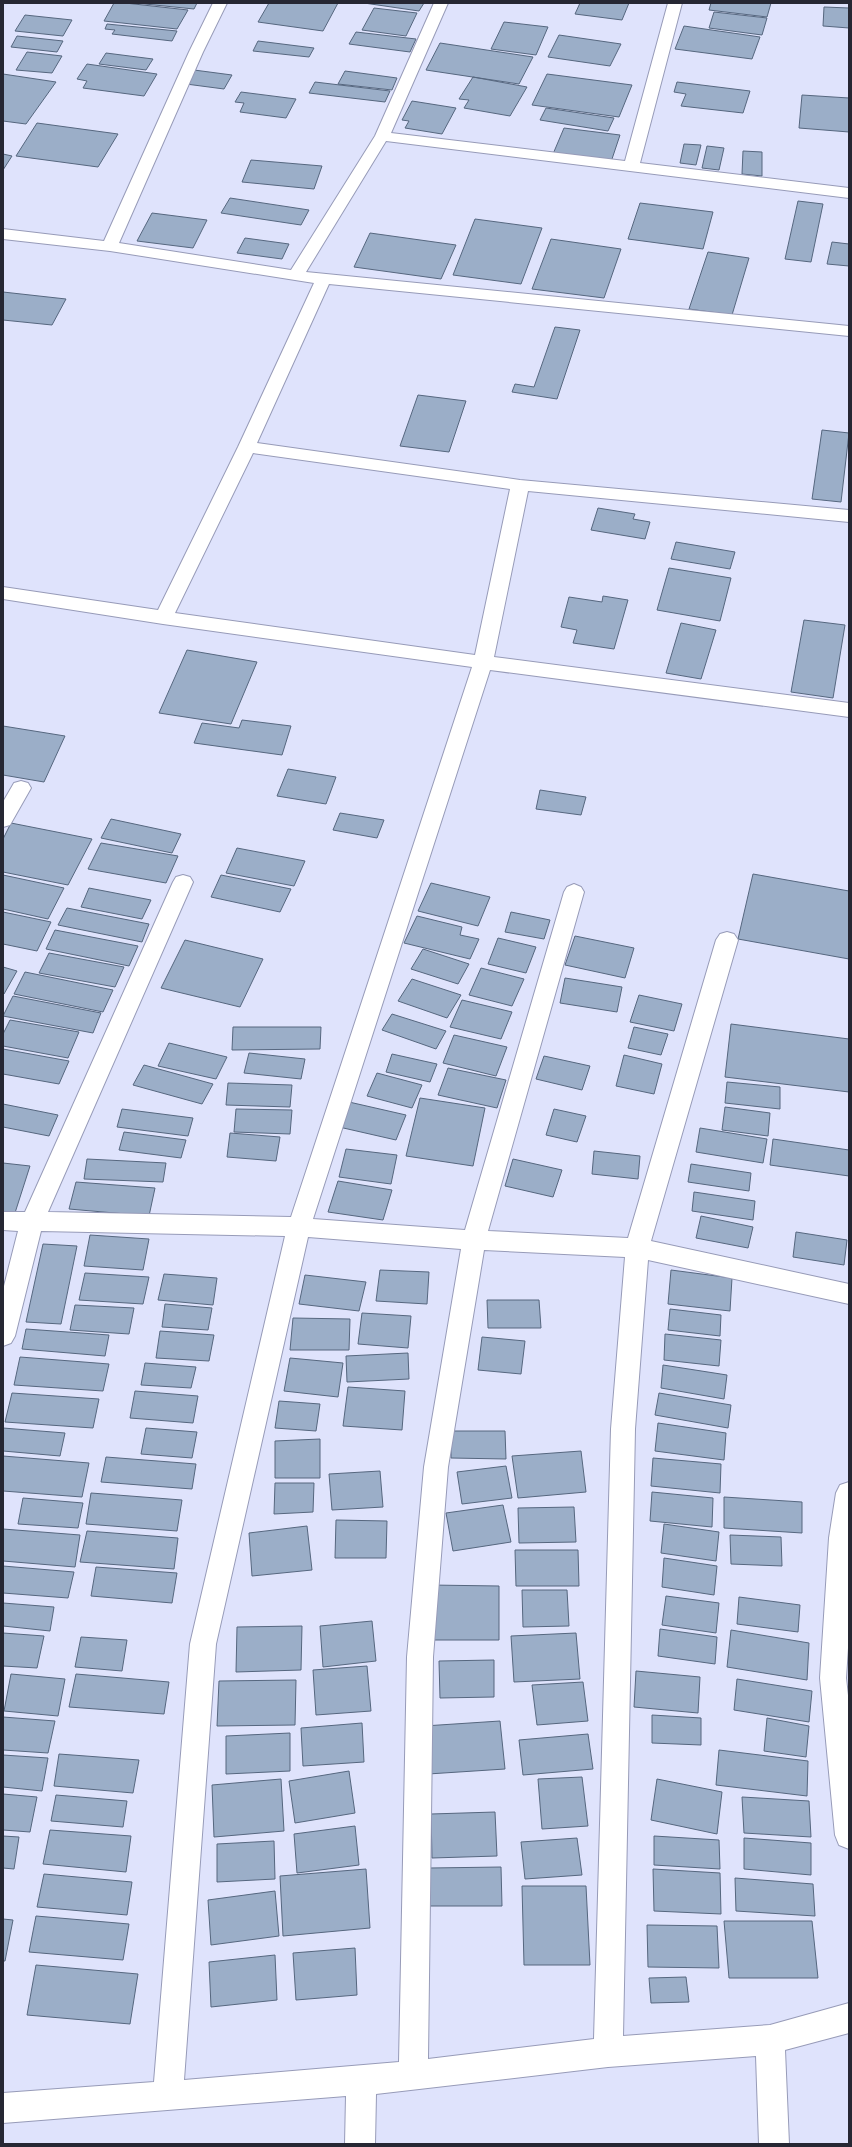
<svg xmlns="http://www.w3.org/2000/svg" width="852" height="2147" font-family="Mulish,sans-serif">
  <style>
    .building { fill: #9baec8; stroke: #56677f }
    .lines { fill: none; stroke-linecap: round; stroke-linejoin: round }
    .minor-casing { stroke: #979bb8; stroke-width: 2 }
    .minor { fill: #fff; fill-rule: evenodd }
  </style>
  <rect width="100%" height="100%" fill="#dfe3fc"/>
  <path class="building" d="M 114,3 L 125,3 L 188,10 L 177,29 L 104,21 Z
    M 135,3 L 197,3 L 194,9 Z
    M 269,3 L 338,3 L 323,31 L 258,22 Z
    M 364,3 L 424,3 L 419,11 Z
    M 580,3 L 629,3 L 622,20 L 575,14 Z
    M 711,3 L 771,3 L 767,17 L 709,10 Z
    M 824,7 L 849,8 L 849,28 L 823,26 Z
    M 374,8 L 417,13 L 406,36 L 362,30 Z
    M 714,12 L 767,18 L 762,35 L 709,28 Z
    M 25,15 L 72,20 L 63,36 L 15,31 Z
    M 504,22 L 548,27 L 536,55 L 491,49 Z
    M 107,24 L 177,31 L 172,41 L 112,34 L 115,30 L 105,29 Z
    M 684,26 L 760,37 L 752,59 L 675,49 Z
    M 356,32 L 416,39 L 410,52 L 349,44 Z
    M 559,35 L 621,44 L 610,66 L 548,57 Z
    M 17,36 L 63,41 L 57,52 L 11,47 Z
    M 258,41 L 314,48 L 309,57 L 253,51 Z
    M 440,43 L 533,57 L 519,84 L 426,70 Z
    M 27,52 L 62,56 L 52,73 L 16,70 Z
    M 106,53 L 153,59 L 146,70 L 99,64 Z
    M 87,64 L 157,74 L 144,96 L 83,88 L 87,81 L 77,79 Z
    M 194,70 L 232,75 L 224,89 L 186,84 Z
    M 345,71 L 397,78 L 392,90 L 338,84 Z
    M 3,74 L 56,82 L 26,124 L 3,121 Z
    M 547,74 L 632,85 L 619,117 L 532,105 Z
    M 473,77 L 527,87 L 510,116 L 464,108 L 469,100 L 459,99 Z
    M 315,82 L 390,91 L 385,102 L 309,93 Z
    M 677,82 L 750,91 L 743,113 L 681,106 L 686,94 L 674,92 Z
    M 241,92 L 296,99 L 286,118 L 240,112 L 244,103 L 235,102 Z
    M 802,95 L 849,98 L 849,132 L 799,128 Z
    M 412,101 L 456,108 L 442,134 L 405,128 L 409,121 L 402,120 Z
    M 546,108 L 614,118 L 608,131 L 540,120 Z
    M 37,123 L 118,134 L 98,167 L 16,156 Z
    M 564,128 L 620,135 L 611,162 L 553,154 Z
    M 684,144 L 701,145 L 696,165 L 680,163 Z
    M 707,146 L 724,148 L 719,170 L 702,168 Z
    M 743,151 L 762,152 L 762,176 L 742,174 Z
    M 3,154 L 12,156 L 3,170 Z
    M 251,160 L 322,166 L 314,189 L 242,182 Z
    M 230,198 L 309,210 L 301,225 L 221,213 Z
    M 798,201 L 823,204 L 811,262 L 785,259 Z
    M 640,203 L 713,212 L 703,249 L 628,239 Z
    M 152,213 L 207,220 L 193,248 L 137,241 Z
    M 475,219 L 542,228 L 521,284 L 453,275 Z
    M 370,233 L 456,245 L 441,279 L 354,267 Z
    M 245,238 L 289,244 L 282,259 L 237,253 Z
    M 551,239 L 621,249 L 604,298 L 532,289 Z
    M 832,242 L 849,244 L 849,266 L 827,264 Z
    M 708,252 L 749,258 L 732,315 L 689,309 Z
    M 3,292 L 66,299 L 52,325 L 3,320 Z
    M 555,327 L 580,330 L 557,399 L 512,392 L 515,384 L 534,387 Z
    M 418,395 L 466,401 L 449,452 L 400,446 Z
    M 822,430 L 849,433 L 841,502 L 812,499 Z
    M 598,508 L 635,514 L 633,519 L 650,522 L 645,539 L 591,530 Z
    M 676,542 L 735,552 L 730,569 L 671,559 Z
    M 669,568 L 731,578 L 720,621 L 657,610 Z
    M 603,596 L 628,600 L 614,649 L 573,643 L 577,630 L 561,627 L 569,597 L 602,602 Z
    M 804,620 L 845,625 L 833,698 L 791,692 Z
    M 681,623 L 716,630 L 701,679 L 666,673 Z
    M 187,650 L 257,662 L 231,724 L 159,713 Z
    M 242,720 L 291,726 L 282,755 L 194,743 L 202,723 L 239,728 Z
    M 3,726 L 65,736 L 44,782 L 3,775 Z
    M 288,769 L 336,777 L 326,804 L 277,796 Z
    M 540,790 L 586,797 L 581,815 L 536,809 Z
    M 340,813 L 384,820 L 377,838 L 333,830 Z
    M 111,819 L 181,834 L 172,853 L 101,838 Z
    M 11,823 L 92,839 L 68,885 L 3,872 L 3,839 Z
    M 101,843 L 178,856 L 166,883 L 88,869 Z
    M 237,848 L 305,861 L 294,886 L 226,873 Z
    M 753,874 L 849,891 L 849,959 L 738,939 Z
    M 3,875 L 64,888 L 48,919 L 3,909 Z
    M 221,875 L 291,889 L 280,912 L 211,897 Z
    M 431,883 L 490,897 L 478,926 L 418,911 Z
    M 89,888 L 151,900 L 142,919 L 81,907 Z
    M 67,908 L 149,924 L 142,942 L 58,925 Z
    M 3,912 L 51,922 L 37,951 L 3,944 Z
    M 511,912 L 550,920 L 544,939 L 505,932 Z
    M 417,916 L 462,927 L 460,935 L 479,939 L 470,959 L 404,943 Z
    M 55,930 L 138,946 L 129,966 L 46,949 Z
    M 575,936 L 634,948 L 625,978 L 565,965 Z
    M 498,938 L 536,947 L 526,973 L 488,964 Z
    M 185,940 L 263,959 L 240,1007 L 161,988 Z
    M 423,949 L 469,964 L 458,984 L 411,969 Z
    M 49,953 L 124,967 L 115,987 L 39,973 Z
    M 3,967 L 17,971 L 4,994 L 3,993 Z
    M 481,968 L 524,979 L 512,1006 L 469,995 Z
    M 25,972 L 113,990 L 103,1012 L 14,994 Z
    M 565,978 L 622,987 L 617,1012 L 560,1003 Z
    M 412,979 L 461,995 L 447,1018 L 398,1001 Z
    M 639,995 L 682,1004 L 674,1031 L 630,1022 Z
    M 13,996 L 101,1013 L 93,1033 L 3,1016 Z
    M 462,1000 L 512,1012 L 501,1039 L 450,1027 Z
    M 392,1014 L 446,1031 L 436,1049 L 382,1030 Z
    M 10,1020 L 79,1032 L 68,1058 L 3,1046 L 3,1034 Z
    M 731,1024 L 849,1039 L 849,1092 L 725,1077 Z
    M 233,1027 L 321,1027 L 320,1049 L 232,1050 Z
    M 634,1027 L 668,1034 L 661,1055 L 628,1048 Z
    M 454,1035 L 507,1047 L 496,1076 L 443,1063 Z
    M 169,1043 L 227,1057 L 216,1079 L 158,1066 Z
    M 3,1049 L 69,1061 L 59,1084 L 3,1074 Z
    M 249,1053 L 305,1059 L 301,1079 L 244,1073 Z
    M 392,1054 L 437,1064 L 430,1082 L 386,1072 Z
    M 624,1055 L 662,1064 L 654,1094 L 616,1086 Z
    M 544,1056 L 590,1066 L 582,1090 L 536,1079 Z
    M 144,1065 L 213,1084 L 202,1104 L 133,1085 Z
    M 448,1068 L 506,1080 L 497,1108 L 438,1095 Z
    M 377,1073 L 422,1085 L 412,1108 L 367,1096 Z
    M 727,1082 L 780,1087 L 780,1109 L 725,1103 Z
    M 228,1083 L 292,1085 L 290,1107 L 226,1105 Z
    M 420,1098 L 485,1108 L 473,1166 L 406,1156 Z
    M 349,1102 L 406,1115 L 396,1140 L 339,1127 Z
    M 3,1104 L 58,1115 L 49,1136 L 3,1127 Z
    M 725,1107 L 770,1113 L 768,1136 L 722,1130 Z
    M 122,1109 L 193,1118 L 188,1136 L 117,1127 Z
    M 236,1109 L 292,1110 L 290,1134 L 234,1132 Z
    M 554,1109 L 586,1116 L 577,1142 L 546,1135 Z
    M 700,1128 L 767,1139 L 763,1163 L 696,1152 Z
    M 124,1132 L 186,1140 L 181,1158 L 119,1150 Z
    M 230,1133 L 280,1137 L 276,1161 L 227,1157 Z
    M 773,1139 L 849,1150 L 849,1176 L 770,1165 Z
    M 346,1149 L 397,1155 L 391,1184 L 339,1177 Z
    M 594,1151 L 640,1156 L 638,1179 L 592,1174 Z
    M 87,1159 L 166,1163 L 163,1182 L 84,1179 Z
    M 513,1159 L 562,1170 L 553,1197 L 505,1186 Z
    M 3,1163 L 30,1166 L 14,1216 L 3,1214 Z
    M 691,1164 L 751,1173 L 749,1191 L 688,1182 Z
    M 338,1181 L 392,1190 L 383,1220 L 328,1212 Z
    M 76,1182 L 155,1188 L 149,1216 L 69,1209 Z
    M 694,1192 L 755,1201 L 753,1220 L 692,1211 Z
    M 701,1216 L 753,1227 L 748,1248 L 696,1238 Z
    M 796,1232 L 847,1240 L 844,1265 L 793,1257 Z
    M 90,1235 L 149,1239 L 143,1270 L 84,1266 Z
    M 43,1244 L 77,1246 L 61,1324 L 26,1322 Z
    M 380,1270 L 429,1272 L 427,1304 L 376,1301 Z
    M 671,1270 L 732,1278 L 730,1311 L 668,1304 Z
    M 85,1273 L 149,1277 L 143,1304 L 79,1300 Z
    M 164,1274 L 217,1278 L 213,1305 L 158,1300 Z
    M 305,1275 L 366,1282 L 359,1311 L 299,1304 Z
    M 487,1300 L 539,1300 L 541,1328 L 488,1328 Z
    M 165,1304 L 212,1308 L 208,1330 L 162,1327 Z
    M 75,1305 L 134,1308 L 129,1334 L 70,1330 Z
    M 670,1309 L 721,1315 L 720,1336 L 668,1330 Z
    M 362,1313 L 411,1316 L 408,1348 L 358,1344 Z
    M 293,1318 L 350,1319 L 349,1350 L 290,1350 Z
    M 26,1329 L 109,1335 L 105,1356 L 22,1349 Z
    M 160,1331 L 214,1335 L 209,1361 L 156,1358 Z
    M 665,1334 L 721,1340 L 719,1366 L 664,1360 Z
    M 482,1337 L 525,1341 L 521,1374 L 478,1370 Z
    M 408,1353 L 409,1379 L 347,1382 L 346,1356 Z
    M 20,1357 L 109,1364 L 103,1391 L 14,1385 Z
    M 290,1358 L 343,1363 L 338,1397 L 284,1391 Z
    M 145,1363 L 196,1367 L 191,1388 L 141,1385 Z
    M 663,1365 L 727,1375 L 724,1399 L 661,1388 Z
    M 348,1387 L 405,1391 L 402,1430 L 343,1426 Z
    M 135,1391 L 198,1396 L 193,1423 L 130,1418 Z
    M 12,1393 L 99,1399 L 93,1428 L 5,1422 Z
    M 659,1393 L 731,1405 L 728,1428 L 655,1415 Z
    M 279,1401 L 320,1404 L 316,1431 L 275,1428 Z
    M 658,1423 L 726,1433 L 724,1460 L 655,1451 Z
    M 3,1428 L 65,1433 L 60,1456 L 3,1451 Z
    M 146,1428 L 197,1432 L 192,1458 L 141,1454 Z
    M 451,1431 L 505,1431 L 506,1459 L 451,1458 Z
    M 320,1439 L 320,1478 L 275,1478 L 275,1441 Z
    M 581,1451 L 586,1492 L 518,1498 L 512,1456 Z
    M 3,1456 L 89,1463 L 82,1497 L 3,1491 Z
    M 106,1457 L 196,1464 L 192,1489 L 101,1482 Z
    M 653,1458 L 721,1464 L 720,1493 L 651,1486 Z
    M 506,1466 L 512,1498 L 462,1504 L 457,1472 Z
    M 380,1471 L 383,1507 L 332,1510 L 329,1474 Z
    M 275,1483 L 314,1483 L 313,1512 L 274,1514 Z
    M 652,1492 L 713,1498 L 712,1527 L 650,1521 Z
    M 91,1493 L 182,1500 L 177,1531 L 86,1524 Z
    M 724,1497 L 802,1502 L 802,1533 L 724,1528 Z
    M 23,1498 L 83,1503 L 78,1528 L 18,1524 Z
    M 503,1505 L 511,1542 L 453,1551 L 446,1513 Z
    M 574,1507 L 576,1542 L 519,1543 L 518,1508 Z
    M 336,1520 L 387,1521 L 386,1558 L 335,1558 Z
    M 664,1524 L 719,1532 L 716,1561 L 661,1553 Z
    M 307,1526 L 312,1570 L 252,1576 L 249,1533 Z
    M 3,1529 L 80,1535 L 75,1567 L 3,1561 Z
    M 87,1531 L 178,1538 L 174,1569 L 80,1562 Z
    M 730,1535 L 781,1537 L 782,1566 L 731,1564 Z
    M 515,1550 L 578,1550 L 579,1586 L 516,1586 Z
    M 664,1558 L 717,1566 L 714,1595 L 662,1587 Z
    M 3,1566 L 74,1572 L 68,1598 L 3,1593 Z
    M 96,1567 L 177,1573 L 172,1603 L 91,1596 Z
    M 430,1585 L 499,1586 L 499,1640 L 431,1640 Z
    M 522,1590 L 567,1590 L 569,1626 L 523,1627 Z
    M 666,1596 L 719,1603 L 716,1633 L 662,1625 Z
    M 739,1597 L 800,1605 L 798,1632 L 737,1624 Z
    M 3,1603 L 54,1607 L 50,1631 L 3,1626 Z
    M 372,1621 L 376,1661 L 323,1667 L 320,1626 Z
    M 302,1626 L 301,1670 L 236,1672 L 237,1627 Z
    M 660,1629 L 717,1637 L 715,1664 L 658,1656 Z
    M 731,1630 L 809,1643 L 807,1680 L 727,1667 Z
    M 3,1633 L 44,1636 L 37,1668 L 3,1666 Z
    M 576,1633 L 580,1679 L 514,1682 L 511,1636 Z
    M 81,1637 L 127,1640 L 122,1671 L 75,1667 Z
    M 494,1660 L 494,1697 L 440,1698 L 439,1661 Z
    M 367,1666 L 371,1711 L 316,1715 L 313,1670 Z
    M 636,1671 L 700,1677 L 698,1713 L 634,1707 Z
    M 11,1674 L 65,1679 L 58,1716 L 4,1711 Z
    M 76,1674 L 169,1682 L 164,1714 L 69,1707 Z
    M 737,1679 L 812,1691 L 809,1722 L 734,1710 Z
    M 296,1680 L 295,1725 L 217,1726 L 219,1681 Z
    M 583,1682 L 588,1721 L 537,1725 L 532,1685 Z
    M 652,1715 L 701,1718 L 701,1745 L 652,1743 Z
    M 3,1717 L 55,1721 L 48,1753 L 3,1750 Z
    M 767,1718 L 809,1726 L 806,1757 L 764,1751 Z
    M 500,1721 L 505,1769 L 428,1774 L 424,1726 Z
    M 362,1723 L 364,1762 L 303,1766 L 301,1728 Z
    M 290,1733 L 290,1771 L 226,1774 L 226,1736 Z
    M 588,1734 L 593,1769 L 523,1775 L 519,1740 Z
    M 719,1750 L 808,1761 L 807,1796 L 716,1785 Z
    M 59,1754 L 139,1760 L 133,1793 L 54,1786 Z
    M 3,1755 L 48,1758 L 42,1791 L 3,1787 Z
    M 349,1771 L 355,1813 L 295,1823 L 289,1781 Z
    M 582,1777 L 588,1826 L 542,1829 L 538,1779 Z
    M 281,1779 L 284,1831 L 214,1837 L 212,1785 Z
    M 657,1779 L 722,1792 L 717,1834 L 651,1820 Z
    M 3,1794 L 37,1797 L 30,1832 L 3,1830 Z
    M 56,1795 L 127,1801 L 123,1827 L 51,1821 Z
    M 742,1797 L 809,1801 L 811,1837 L 744,1833 Z
    M 495,1812 L 497,1856 L 432,1858 L 431,1814 Z
    M 355,1826 L 359,1865 L 297,1873 L 294,1834 Z
    M 50,1830 L 131,1836 L 126,1872 L 43,1864 Z
    M 3,1836 L 19,1837 L 14,1869 L 3,1868 Z
    M 654,1836 L 719,1840 L 720,1869 L 654,1865 Z
    M 577,1838 L 582,1875 L 525,1879 L 521,1842 Z
    M 744,1838 L 811,1843 L 811,1875 L 744,1869 Z
    M 274,1841 L 275,1879 L 217,1882 L 217,1844 Z
    M 501,1867 L 502,1906 L 429,1906 L 430,1868 Z
    M 366,1869 L 370,1928 L 283,1936 L 280,1876 Z
    M 653,1869 L 720,1873 L 721,1914 L 654,1911 Z
    M 44,1874 L 132,1882 L 127,1915 L 37,1907 Z
    M 735,1878 L 813,1884 L 815,1916 L 736,1911 Z
    M 522,1886 L 586,1886 L 590,1965 L 524,1965 Z
    M 275,1891 L 279,1936 L 211,1945 L 208,1900 Z
    M 36,1916 L 129,1924 L 123,1960 L 29,1952 Z
    M 3,1919 L 13,1920 L 5,1961 L 3,1961 Z
    M 724,1921 L 812,1921 L 818,1978 L 729,1978 Z
    M 647,1925 L 717,1926 L 719,1968 L 648,1967 Z
    M 355,1948 L 357,1995 L 296,2000 L 293,1953 Z
    M 275,1955 L 277,2000 L 211,2007 L 209,1962 Z
    M 36,1965 L 138,1974 L 130,2024 L 27,2015 Z
    M 686,1977 L 689,2002 L 651,2003 L 649,1978 Z"/>
  <g class="lines">
    <g class="minor-casing">
      <path id="minor" d="M 213,3 L 227,3 L 203,52 L 119,243 L 291,270 L 375,136 L 434,3 L 448,3 L 391,133 L 625,161 L 668,3 L 682,3 L 640,163 L 849,188 L 849,198 L 386,141 L 306,272 L 849,326 L 849,336 L 329,284 L 257,443 L 520,480 L 849,510 L 849,522 L 528,491 L 494,657 L 849,703 L 849,717 L 490,670 L 313,1219 L 465,1230 L 564,892 L 567,887 L 574,884 L 581,887 L 584,892 L 488,1231 L 628,1238 L 716,940 L 720,934 L 727,932 L 734,934 L 738,940 L 651,1241 L 849,1284 L 849,1304 L 648,1260 L 635,1429 L 623,2036 L 770,2025 L 849,2003 L 849,2033 L 785,2050 L 789,2144 L 759,2144 L 756,2056 L 608,2067 L 376,2094 L 375,2144 L 345,2144 L 346,2096 L 3,2123 L 3,2093 L 154,2082 L 190,1644 L 285,1236 L 41,1231 L 15,1336 L 11,1343 L 3,1346 L 3,1290 L 18,1231 L 3,1230 L 3,1212 L 25,1212 L 173,882 L 176,877 L 183,875 L 190,877 L 193,882 L 48,1212 L 291,1217 L 472,667 L 163,624 L 3,599 L 3,587 L 158,610 L 238,447 L 314,283 L 110,251 L 3,239 L 3,229 L 104,241 L 189,52 ZM 253,453 L 510,489 L 475,655 L 175,613 ZM 308,1237 L 461,1249 L 424,1467 L 407,1657 L 399,2062 L 184,2080 L 216,1644 ZM 484,1250 L 625,1257 L 611,1429 L 594,2039 L 428,2059 L 433,1657 L 448,1467 Z
        M 21,781 L 28,783 L 31,788 L 10,825 L 3,827 L 3,802 L 14,783 Z
        M 849,1482 L 849,1633 L 846,1678 L 849,1704 L 849,1849 L 839,1845 L 835,1835 L 820,1678 L 829,1538 L 836,1493 L 840,1485 Z"/>
    </g>
    <use href="#minor" class="minor"/>
  </g>
  <rect width="852" height="2147" fill="none" stroke="#262733" stroke-width="8"/>
</svg>
